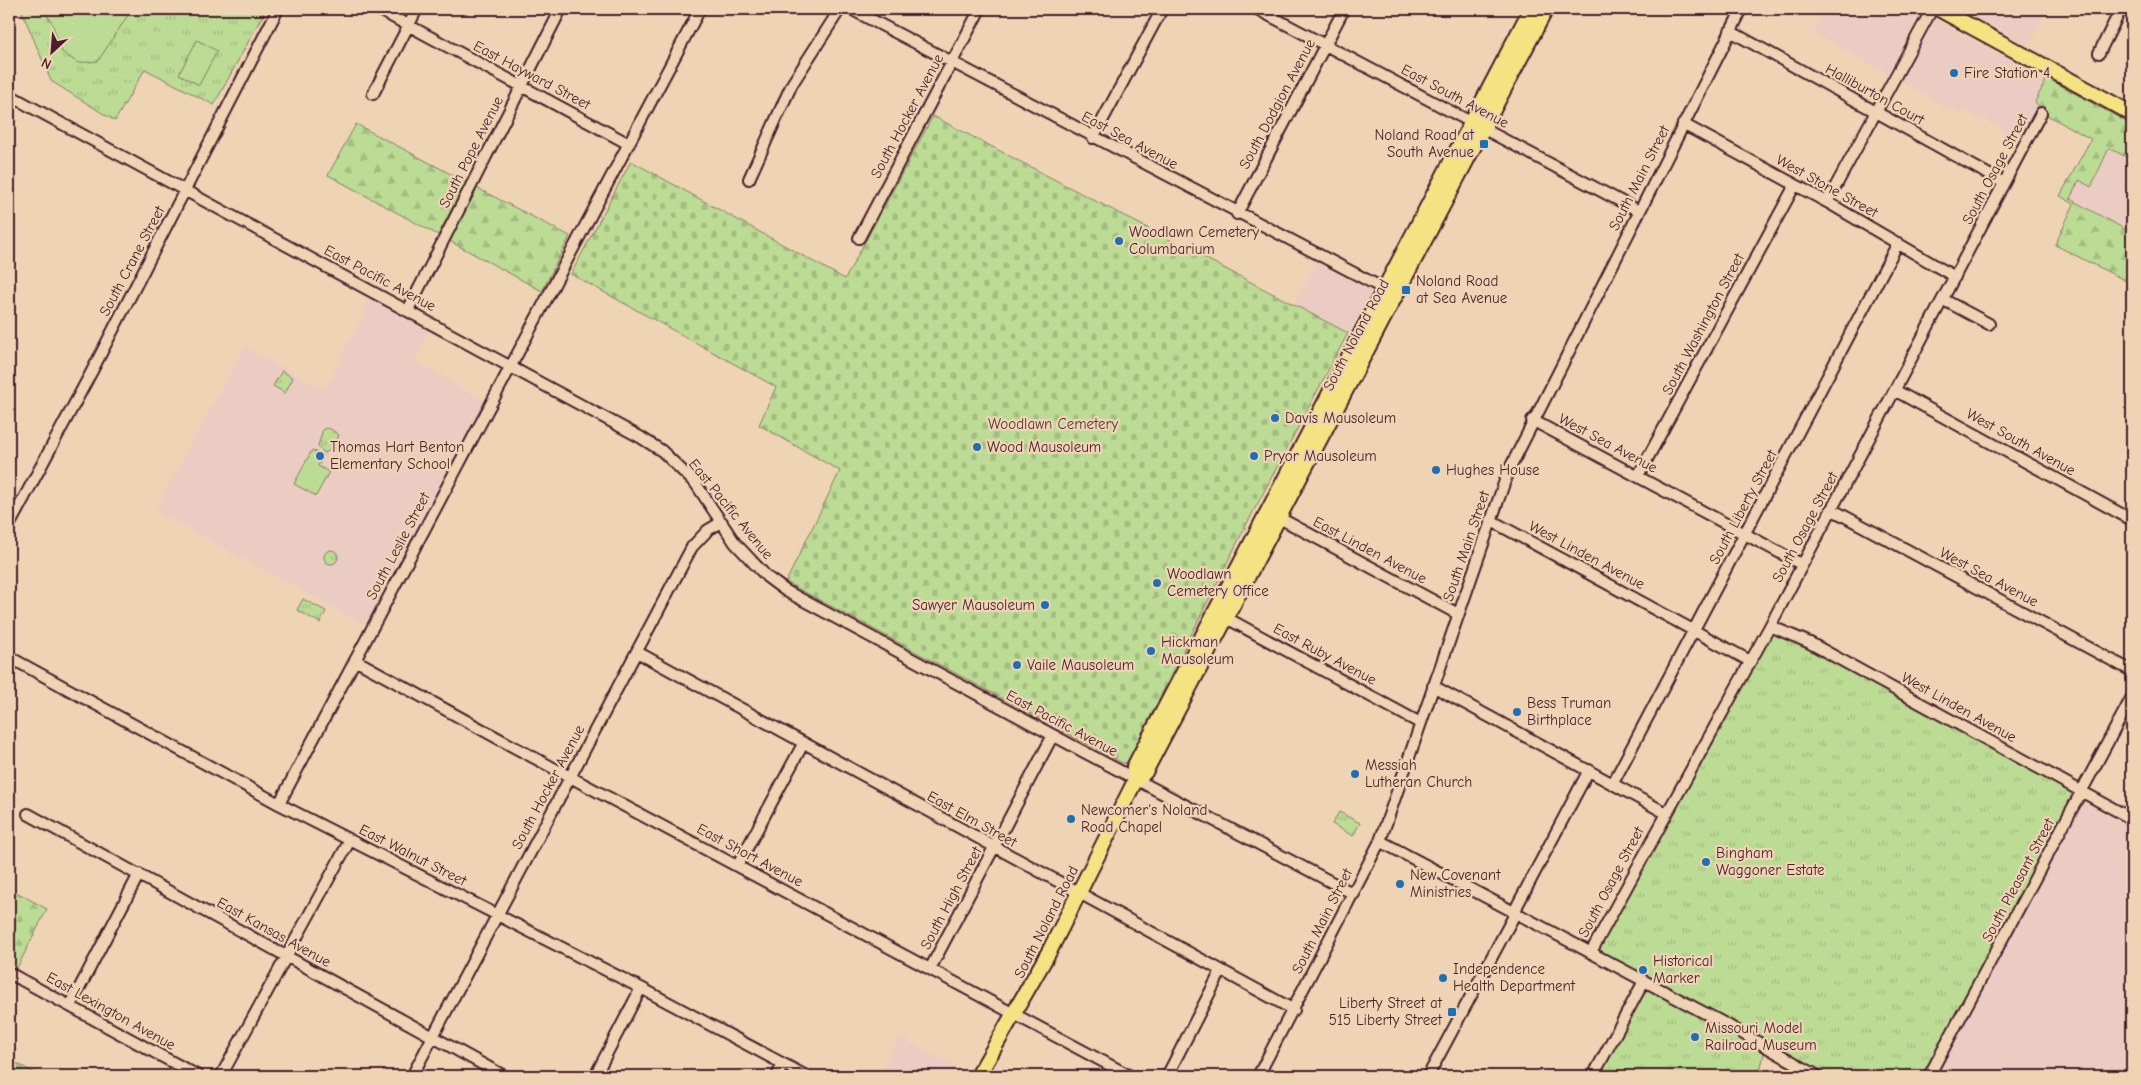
<svg xmlns="http://www.w3.org/2000/svg" width="2141" height="1085" font-family="'Comic Neue',sans-serif">
  <style>
    .built { fill: #ebccc2 }
    .grass { fill: url(#grass-tufts); stroke: #837d60 }
    .forest { fill: url(#forest-firs); stroke: #837d60 }
    .cemetery { fill: url(#cemetery-stones); stroke: #837d60 }
    .pitch { fill: #bcdb94; stroke: #837d60 }
    .lines { fill: none; stroke-linecap: round; stroke-linejoin: round }
    .minor-casing { stroke: #4a1f2b; stroke-width: 14 }
    .major-casing { stroke: #4a1f2b; stroke-width: 18 }
    .minor { stroke: #eed4b5; stroke-width: 10 }
    .major { stroke: #f4e382; stroke-width: 14 }
    .rail-casing { stroke: #4a1f2b; stroke-width: 4.5 }
    .rail { stroke: #eed4b5; stroke-width: 2.5; stroke-dasharray: 8; stroke-linecap: butt }
    .poi-dot { fill: #1f6fb2; stroke: #eed4b5; stroke-width: 2 }
    .labels { text-anchor: middle; stroke-width: 4.5; stroke-linejoin: round; paint-order: stroke }
    .poi-label { font-size: 15px; fill: #4a1f2b; stroke: #eed4b5; text-anchor: start }
    .street-label { font-size: 15px; fill: #4a1f2b; stroke: #eed4b5 }
    .park-label { font-size: 15px; fill: #5b3b3b; stroke: #eed4b5 }
  </style>
  <defs>
    <pattern id="grass-tufts" width="24" height="20" patternUnits="userSpaceOnUse" patternTransform="scale(1.25)"><rect width="24" height="20" fill="#bcdb94"/><path d="M3 7l-1-3M5 7V3M7 7l1-3M15 17l-1-3M17 17v-4M19 17l1-3" fill="none" stroke="#a3bc80"/></pattern>
    <pattern id="forest-firs" width="22" height="20" patternUnits="userSpaceOnUse" patternTransform="scale(1.25)"><rect width="22" height="20" fill="#bcdb94"/><path d="M5 1l3.5 6h-7zM16 11l3.5 6h-7z" fill="#a3bc80"/></pattern>
    <pattern id="cemetery-stones" width="16" height="16" patternUnits="userSpaceOnUse" patternTransform="scale(1.25)"><rect width="16" height="16" fill="#bcdb94"/><path d="M2 7V4a2 2 0 0 1 4 0v3zM10 15v-3a2 2 0 0 1 4 0v3z" fill="#a3bc80"/></pattern>
  </defs>
  <rect width="100%" height="100%" fill="#eed4b5"/>
  <filter id="ink" filterUnits="userSpaceOnUse"><feTurbulence type="fractalNoise" baseFrequency=".02" numOctaves="2"/><feDisplacementMap in="SourceGraphic" scale="10" xChannelSelector="R" yChannelSelector="G"/><feConvolveMatrix kernelMatrix="1 2 1 2 8 2 1 2 1" color-interpolation-filters="sRGB"/></filter>
  <g filter="url(#ink)">
    <path class="built" d="M 1815,9 L 1915,9 L 1919,17 L 1888,74 L 1813,33 L 1823,13 Z
      M 1962,9 L 2047,9 L 2028,45 Z
      M 1935,19 L 2047,78 L 2035,102 L 2039,107 L 2021,140 L 1965,110 L 1961,115 L 1898,80 L 1930,20 Z
      M 2109,148 L 2132,160 L 2132,233 L 2070,199 L 2079,180 L 2091,186 Z
      M 1317,262 L 1372,292 L 1372,299 L 1353,335 L 1294,305 Z
      M 371,298 L 430,329 L 414,361 L 485,401 L 365,625 L 155,511 L 244,346 L 325,390 Z
      M 2086,802 L 2132,826 L 2132,1076 L 1935,1076 L 2082,804 Z
      M 899,1037 L 968,1072 L 966,1076 L 879,1076 Z"/>
    <path class="grass" d="M 21,9 L 266,9 L 214,105 L 145,69 L 115,121 L 51,81 Z
      M 282,371 L 293,378 L 285,393 L 273,386 Z
      M 329,428 L 339,435 C 336,443 333,450 324,453 L 318,446 L 323,429 Z
      M324 557a7 7 0 1 1 14 0a7 7 0 1 1-14 0Z
      M 303,599 L 326,611 L 320,623 L 297,610 Z
      M 1770,626 L 2082,791 L 1928,1076 L 1815,1076 L 1765,1049 L 1759,1076 L 1593,1076 L 1643,981 L 1591,952 Z
      M 1339,812 L 1360,823 L 1353,836 L 1332,824 Z"/>
    <path class="forest" d="M 2047,78 L 2132,125 L 2132,160 L 2109,148 L 2091,187 L 2079,180 L 2070,199 L 2132,233 L 2132,284 L 2055,245 L 2074,204 L 2060,196 L 2091,139 L 2045,114 L 2035,102 Z
      M 356,124 L 466,182 L 438,235 L 328,175 Z
      M 473,186 L 570,236 L 542,291 L 446,239 Z
      M 9,888 L 47,909 L 15,972 L 9,968 Z
      M 9,1059 L 40,1076 L 9,1076 Z"/>
    <path class="cemetery" d="M 933,116 L 1348,333 L 1242,533 L 1127,763 L 1122,763 L 786,582 L 840,471 L 759,425 L 776,387 L 571,274 L 631,161 L 845,279 Z"/>
    <path class="pitch" d="M 43,9 L 132,9 L 98,61 L 78,63 L 62,52 L 51,21 Z
      M 197,40 L 217,51 L 199,85 L 179,74 Z
      M 312,450 L 323,456 L 318,466 L 329,472 L 316,496 L 294,484 Z"/>
    <g class="lines">
      <g class="minor-casing">
        <path id="minor" d="M 378,9 L 629,144
          M 851,9 L 1390,292
          M 1257,9 L 1639,211
          M 1730,31 L 2004,183
          M 2099,53 L 2121,9
          M 373,94 L 417,9
          M 9,95 L 640,437 L 662,451 L 696,484 L 735,543 L 767,577 L 786,591 L 1086,753 L 1354,894
          M 1683,124 L 1827,202 L 1955,277
          M 1093,138 L 1162,9
          M 749,179 L 792,84 L 840,9
          M 1827,202 L 1932,9
          M 1237,214 L 1344,9
          M 859,238 L 980,9
          M 1944,300 L 1989,324
          M 408,310 L 561,9
          M 1896,391 L 2132,520
          M 1532,420 L 1801,564
          M 1638,476 L 1795,185
          M 1831,509 L 2132,671
          M 1274,515 L 1458,614
          M 1490,520 L 1750,661
          M 9,526 L 92,371 L 278,9
          M 1221,615 L 1420,723
          M 1770,626 L 1810,643 L 2132,819
          M 637,652 L 1294,1010
          M 9,657 L 279,804 L 641,988 L 806,1076
          M 355,660 L 514,747 L 1130,1076
          M 1433,686 L 1666,813
          M 1613,783 L 1898,243
          M 279,804 L 700,9
          M 28,814 L 504,1076
          M 1380,841 L 1731,1027 L 1818,1076
          M 738,865 L 803,744
          M 1591,952 L 1770,626 L 2041,113
          M 930,969 L 1053,735
          M 9,973 L 198,1076
          M 70,1006 L 139,874
          M 221,1076 L 350,840
          M 412,1076 L 692,547 L 708,530 L 722,522
          M 595,1076 L 641,988
          M 777,1076 L 783,1064
          M 1167,1076 L 1221,971
          M 1258,1076 L 1380,841 L 1508,472 L 1742,9
          M 1428,1076 L 1516,912 L 1517,906 L 1589,770
          M 1593,1076 L 1644,981
          M 1929,1076 L 2132,697"/>
      </g>
      <g class="major-casing">
        <path id="major" d="M 1939,9 L 2132,114
          M 1136,779 L 1145,772 L 1546,9
          M 978,1076 L 1050,950 L 1136,779 L 1134,767 L 1531,9"/>
      </g>
      <use href="#minor" class="minor"/>
      <use href="#major" class="major"/>
      <g class="rail-casing">
        <path id="rail" d="M 9,742 L 9,792"/>
      </g>
      <use href="#rail" class="rail"/>
    </g>
  </g>
  <g class="poi-dot">
    <circle cx="1954" cy="73" r="5"/>
    <rect x="1479" y="139" width="10" height="10" rx="2.5"/>
    <circle cx="1119" cy="241" r="5"/>
    <rect x="1401" y="285" width="10" height="10" rx="2.5"/>
    <circle cx="1275" cy="418" r="5"/>
    <circle cx="977" cy="447" r="5"/>
    <circle cx="320" cy="456" r="5"/>
    <circle cx="1254" cy="456" r="5"/>
    <circle cx="1436" cy="470" r="5"/>
    <circle cx="1157" cy="583" r="5"/>
    <circle cx="1045" cy="605" r="5"/>
    <circle cx="1151" cy="651" r="5"/>
    <circle cx="1017" cy="665" r="5"/>
    <circle cx="1517" cy="712" r="5"/>
    <circle cx="1355" cy="774" r="5"/>
    <circle cx="1071" cy="819" r="5"/>
    <circle cx="1706" cy="862" r="5"/>
    <circle cx="1400" cy="884" r="5"/>
    <circle cx="1643" cy="970" r="5"/>
    <circle cx="1443" cy="978" r="5"/>
    <rect x="1447" y="1007" width="10" height="10" rx="2.5"/>
    <circle cx="1695" cy="1037" r="5"/>
  </g>
  <g class="labels">
    <g class="poi-label">
      <text x="1964" y="78">Fire Station 4</text>
      <text x="1474" y="140" text-anchor="end">Noland Road at<tspan x="1474" dy="17">South Avenue</tspan></text>
      <text x="1129" y="237">Woodlawn Cemetery<tspan x="1129" dy="17">Columbarium</tspan></text>
      <text x="1416" y="286">Noland Road<tspan x="1416" dy="17">at Sea Avenue</tspan></text>
      <text x="1285" y="423">Davis Mausoleum</text>
      <text x="330" y="452">Thomas Hart Benton<tspan x="330" dy="17">Elementary School</tspan></text>
      <text x="987" y="452">Wood Mausoleum</text>
      <text x="1264" y="461">Pryor Mausoleum</text>
      <text x="1446" y="475">Hughes House</text>
      <text x="1167" y="579">Woodlawn<tspan x="1167" dy="17">Cemetery Office</tspan></text>
      <text x="1035" y="610" text-anchor="end">Sawyer Mausoleum</text>
      <text x="1161" y="647">Hickman<tspan x="1161" dy="17">Mausoleum</tspan></text>
      <text x="1027" y="670">Vaile Mausoleum</text>
      <text x="1527" y="708">Bess Truman<tspan x="1527" dy="17">Birthplace</tspan></text>
      <text x="1365" y="770">Messiah<tspan x="1365" dy="17">Lutheran Church</tspan></text>
      <text x="1081" y="815">Newcomer's Noland<tspan x="1081" dy="17">Road Chapel</tspan></text>
      <text x="1716" y="858">Bingham<tspan x="1716" dy="17">Waggoner Estate</tspan></text>
      <text x="1410" y="880">New Covenant<tspan x="1410" dy="17">Ministries</tspan></text>
      <text x="1653" y="966">Historical<tspan x="1653" dy="17">Marker</tspan></text>
      <text x="1453" y="974">Independence<tspan x="1453" dy="17">Health Department</tspan></text>
      <text x="1442" y="1008" text-anchor="end">Liberty Street at<tspan x="1442" dy="17">515 Liberty Street</tspan></text>
      <text x="1705" y="1033">Missouri Model<tspan x="1705" dy="17">Railroad Museum</tspan></text>
    </g>
    <g class="street-label">
      <text transform="translate(532 75) rotate(28)" y="5">East Hayward Street</text>
      <text transform="translate(1875 94) rotate(29)" y="5">Halliburton Court</text>
      <text transform="translate(1455 96) rotate(28)" y="5">East South Avenue</text>
      <text transform="translate(1277 104) rotate(-62)" y="5">South Dodgion Avenue</text>
      <text transform="translate(907 116) rotate(-62)" y="5">South Hocker Avenue</text>
      <text transform="translate(1130 140) rotate(28)" y="5">East Sea Avenue</text>
      <text transform="translate(471 152) rotate(-63)" y="5">South Pope Avenue</text>
      <text transform="translate(1995 169) rotate(-62)" y="5">South Osage Street</text>
      <text transform="translate(1639 178) rotate(-63)" y="5">South Main Street</text>
      <text transform="translate(1827 186) rotate(29)" y="5">West Stone Street</text>
      <text transform="translate(132 261) rotate(-62)" y="5">South Crane Street</text>
      <text transform="translate(380 278) rotate(28)" y="5">East Pacific Avenue</text>
      <text transform="translate(1703 324) rotate(-62)" y="5">South Washington Street</text>
      <text transform="translate(1356 335) rotate(-62)" y="5">South Noland Road</text>
      <text transform="translate(2021 442) rotate(29)" y="5">West South Avenue</text>
      <text transform="translate(1608 443) rotate(28)" y="5">West Sea Avenue</text>
      <text transform="translate(1743 507) rotate(-62)" y="5">South Liberty Street</text>
      <text transform="translate(731 509) rotate(51)" y="5">East Pacific Avenue</text>
      <text transform="translate(1805 527) rotate(-62)" y="5">South Osage Street</text>
      <text transform="translate(398 546) rotate(-62)" y="5">South Leslie Street</text>
      <text transform="translate(1466 546) rotate(-71)" y="5">South Main Street</text>
      <text transform="translate(1370 550) rotate(28)" y="5">East Linden Avenue</text>
      <text transform="translate(1587 555) rotate(28)" y="5">West Linden Avenue</text>
      <text transform="translate(1989 577) rotate(28)" y="5">West Sea Avenue</text>
      <text transform="translate(1325 654) rotate(28)" y="5">East Ruby Avenue</text>
      <text transform="translate(1959 707) rotate(29)" y="5">West Linden Avenue</text>
      <text transform="translate(1062 723) rotate(28)" y="5">East Pacific Avenue</text>
      <text transform="translate(548 787) rotate(-62)" y="5">South Hocker Avenue</text>
      <text transform="translate(972 819) rotate(29)" y="5">East Elm Street</text>
      <text transform="translate(413 855) rotate(27)" y="5">East Walnut Street</text>
      <text transform="translate(750 855) rotate(28)" y="5">East Short Avenue</text>
      <text transform="translate(2018 880) rotate(-62)" y="5">South Pleasant Street</text>
      <text transform="translate(1611 882) rotate(-62)" y="5">South Osage Street</text>
      <text transform="translate(951 898) rotate(-62)" y="5">South High Street</text>
      <text transform="translate(1322 921) rotate(-63)" y="5">South Main Street</text>
      <text transform="translate(1046 922) rotate(-63)" y="5">South Noland Road</text>
      <text transform="translate(274 932) rotate(29)" y="5">East Kansas Avenue</text>
      <text transform="translate(111 1011) rotate(29)" y="5">East Lexington Avenue</text>
    </g>
    <g class="park-label">
      <text x="1053" y="429">Woodlawn Cemetery</text>
    </g>
  </g>
  <rect width="2141" height="1085" fill="none" stroke="#eed4b5" stroke-width="30"/>
  <rect x="15" y="15" width="2111" height="1055" fill="none" stroke="#4a1f2b" stroke-width="2" filter="url(#ink)"/>
  <g transform="translate(52 52) rotate(206)" stroke="#eed4b5" stroke-width="4" paint-order="stroke">
  <path d="M0-4L9 19L0 12L-9 19Z" fill="#4a1f2b"/>
  <text y="-8" font-size="14" font-weight="bold" text-anchor="middle" fill="#4a1f2b">N</text>
  </g>
</svg>
